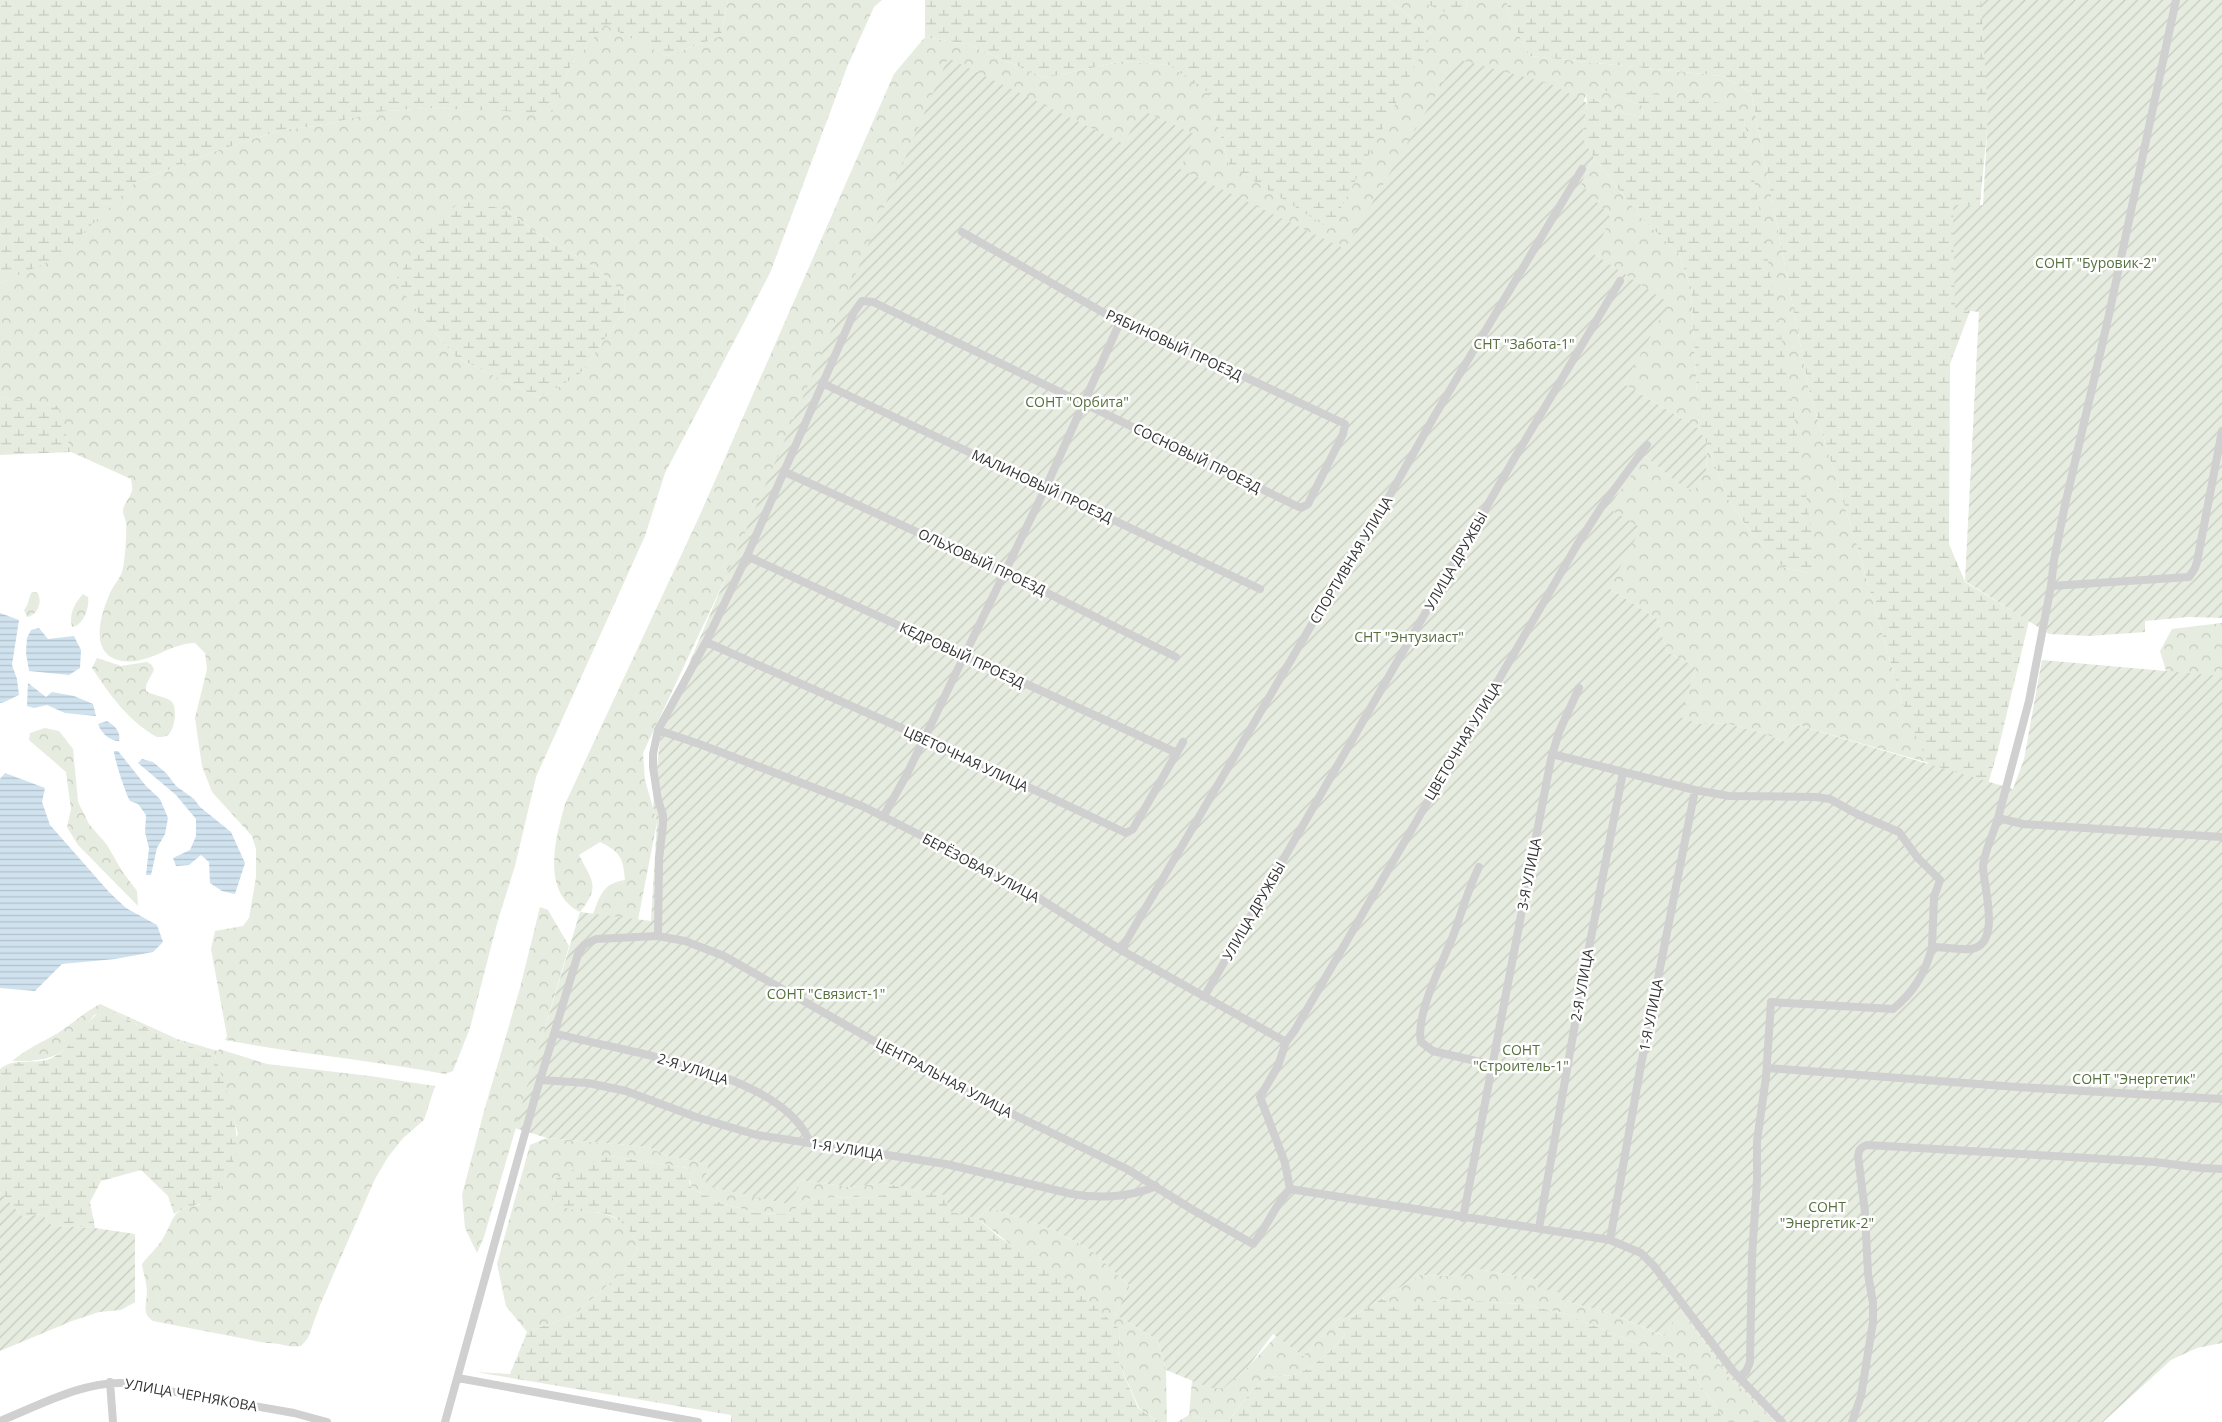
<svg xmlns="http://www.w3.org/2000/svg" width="2222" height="1422" font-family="'Open Sans',sans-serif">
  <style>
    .forest { fill: url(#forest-crowns); fill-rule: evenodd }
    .wetland { fill: url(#wetland-marsh) }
    .garden { fill: url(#garden-furrows) }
    .water { fill: url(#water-rules) }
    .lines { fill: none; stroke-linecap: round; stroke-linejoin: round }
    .street { stroke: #d0d0d0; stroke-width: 8 }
    .labels { text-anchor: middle; stroke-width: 5; stroke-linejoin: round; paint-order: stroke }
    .park-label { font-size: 14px; fill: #56703f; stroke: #fff }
    .street-label { font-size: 14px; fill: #333; stroke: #fff }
  </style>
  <defs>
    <pattern id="forest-crowns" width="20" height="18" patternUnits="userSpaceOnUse" patternTransform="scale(1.25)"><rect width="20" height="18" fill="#e6ecdf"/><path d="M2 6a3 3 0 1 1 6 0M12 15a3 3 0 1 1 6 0" fill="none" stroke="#c6cbc0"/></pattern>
    <pattern id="wetland-marsh" width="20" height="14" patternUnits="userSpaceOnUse" patternTransform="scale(1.25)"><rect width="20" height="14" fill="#e6ecdf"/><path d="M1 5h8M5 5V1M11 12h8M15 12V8" fill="none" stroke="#c6cbc0"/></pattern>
    <pattern id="garden-furrows" width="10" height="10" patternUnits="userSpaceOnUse" patternTransform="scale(1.25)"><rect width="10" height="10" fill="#e6ecdf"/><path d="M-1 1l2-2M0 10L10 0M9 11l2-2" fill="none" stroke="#c6cbc0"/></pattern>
    <pattern id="water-rules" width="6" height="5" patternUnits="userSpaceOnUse" patternTransform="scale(1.25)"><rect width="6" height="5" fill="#cfe2ee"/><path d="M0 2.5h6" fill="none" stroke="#b2c2cd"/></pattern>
  </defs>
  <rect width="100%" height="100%" fill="#fff"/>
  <path class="forest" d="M 728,0 L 882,0 L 874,7 L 847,67 L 770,273 L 665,473 L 645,536 L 536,777 L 515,866 L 498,920 L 470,1028 L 453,1071 L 445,1074 C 372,1060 298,1054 225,1040 L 227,1036 L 211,949 L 215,931 L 243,926 L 249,918 L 256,877 L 256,849 L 252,836 L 212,792 L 202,766 L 195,718 L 207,669 L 205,653 L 195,643 C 170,643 149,665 122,661 C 87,655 101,613 111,591 C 115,583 121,578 123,568 C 125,561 127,529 126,522 C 125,518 123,514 123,511 C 123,504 131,497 132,490 C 133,487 131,482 131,479 L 71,452 L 57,406 L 0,397 L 0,283 L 53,259 L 12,270 L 135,183 L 213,152 L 281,130 L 325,125 L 375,112 L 428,108 L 552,112 L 571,65 L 605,24 L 667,56 L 721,36 ZM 507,210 L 534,231 L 599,270 L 625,295 L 624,312 L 579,375 L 539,398 L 456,357 L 424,320 L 396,281 Z
    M 1388,0 L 1418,0 L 1465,13 L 1468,0 L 1507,0 L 1508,14 L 1530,56 L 1722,76 L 1751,92 L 1810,394 L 1861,559 L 1902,703 L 1929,763 L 1794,724 L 1786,742 L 1762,733 L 1725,723 L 1700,724 L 1679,717 L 1696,667 L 1667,652 L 1657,619 L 1609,588 L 1607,508 L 1645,456 L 1677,482 L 1706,471 L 1707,444 L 1728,499 L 1750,531 L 1783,567 L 1808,573 L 1744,120 L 1597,87 L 1643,106 L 1642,117 L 1626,114 L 1586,95 L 1533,241 L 779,465 L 643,753 L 645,780 L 657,822 L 637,925 L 591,919 C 600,898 600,884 625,880 C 623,857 620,852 600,842 L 579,855 C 592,881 601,886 580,912 C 540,892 556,837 565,804 L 699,517 L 894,74 L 925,37 L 967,44 L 1045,78 L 1123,61 L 1169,65 L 1208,91 L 1229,165 L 1432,34 Z
    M 1594,158 L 1644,221 L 1678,252 L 1691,287 L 1699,429 L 1624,384 L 1668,303 L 1594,254 L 1581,184 Z
    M 32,592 L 37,592 C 43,601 38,615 27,617 L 24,610 C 29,605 28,598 32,592 Z
    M 83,594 L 88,597 C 90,607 83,626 72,627 C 69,614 74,604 83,594 Z
    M 2222,623 L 2222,677 L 2167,674 L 2160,651 L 2172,629 Z
    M 97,658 L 121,666 L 147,662 L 152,665 L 154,670 L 146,685 L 146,691 C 154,696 164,696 171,701 C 178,707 175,729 168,735 C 165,737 161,737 157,737 C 128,721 110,695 92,668 Z
    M 45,728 L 59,731 L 73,749 L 78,802 L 89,824 L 107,845 L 122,871 L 137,891 L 138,906 L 78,845 L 67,827 L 71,809 L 66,772 L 29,740 L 30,733 Z
    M 540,907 L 548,910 L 569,946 L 484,1237 L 477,1253 L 465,1228 L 462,1195 L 484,1111 L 520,988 Z
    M 100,1004 L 177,1039 L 218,1051 L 219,1049 L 267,1064 L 370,1076 L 435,1086 L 424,1120 L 403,1138 L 388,1157 L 375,1179 L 320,1305 L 308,1338 L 301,1346 C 289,1348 278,1342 266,1343 L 153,1321 C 141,1313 147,1304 147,1292 C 147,1283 143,1273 142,1264 C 148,1256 157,1248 162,1240 C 176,1218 169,1210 199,1205 L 238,1134 L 215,1056 L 139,1026 L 112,1011 L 94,1015 C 68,1052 59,1062 12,1061 C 29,1047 41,1043 58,1033 C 73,1023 85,1012 100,1004 Z
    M 547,1138 L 648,1147 L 669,1156 L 708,1164 L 705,1186 L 793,1204 L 799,1180 L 851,1187 L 883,1183 L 883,1197 L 815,1198 L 809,1199 L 788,1214 L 757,1213 L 721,1203 L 692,1189 L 687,1168 L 611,1156 L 554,1180 L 577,1211 C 605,1211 629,1217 638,1248 L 625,1270 L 574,1315 L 527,1332 L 506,1306 L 497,1264 L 530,1145 Z
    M 989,1207 L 1054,1230 L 1091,1250 L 1130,1286 L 1116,1315 L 1158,1340 L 1166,1370 L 1167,1422 L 1159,1422 L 1139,1408 L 1118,1360 L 1120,1330 L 978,1219 Z
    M 1473,1268 L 1539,1280 L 1559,1292 L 1558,1299 L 1613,1314 L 1663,1336 L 1681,1309 L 1728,1376 L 1776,1422 L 1726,1422 L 1694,1376 L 1670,1357 L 1563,1313 L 1521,1304 L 1443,1299 L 1397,1311 L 1383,1298 L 1420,1275 L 1461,1276 Z
    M 1333,1324 L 1345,1334 C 1336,1348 1310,1371 1293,1375 C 1285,1376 1273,1375 1266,1379 C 1253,1387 1239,1408 1229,1420 L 1212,1421 L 1189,1415 L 1192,1380 L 1212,1388 L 1224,1388 L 1248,1367 L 1276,1336 L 1303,1356 Z"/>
  <path class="wetland" d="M 0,0 L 728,0 L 721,36 L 667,56 L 605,25 L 571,65 L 552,113 L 428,108 L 375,112 L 325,125 L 281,130 L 213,152 L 135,183 L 57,258 L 0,283 Z
    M 925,0 L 1388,0 L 1432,34 L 1330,229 L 1229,165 L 1208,92 L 1169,65 L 1123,61 L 1045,78 L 967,44 L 925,37 Z
    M 1418,0 L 1468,0 L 1465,13 L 1454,16 Z
    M 1507,0 L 2115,0 L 2002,123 L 1987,130 L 1970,311 L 1950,364 L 1949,544 L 1965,582 L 2029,621 L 1998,750 L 1976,825 L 1954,824 L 1902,703 L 1861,559 L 1810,394 L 1751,92 L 1722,76 L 1530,56 L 1508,14 Z
    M 1594,86 L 1735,105 L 1744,120 L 1791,394 L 1816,563 L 1808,573 L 1783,567 L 1750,531 L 1728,499 L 1707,444 L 1699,429 L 1691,287 L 1678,252 L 1644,221 L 1594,158 L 1582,137 L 1587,103 L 1586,95 L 1626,114 L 1642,117 L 1643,106 Z
    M 463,200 L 507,210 L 534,231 L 599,270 L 625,295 L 624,312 L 579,375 L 539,398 L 456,357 L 424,320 L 395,281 L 431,225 Z
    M 0,397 L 58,406 L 71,452 L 0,455 Z
    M 103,1010 L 112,1011 L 139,1026 L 215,1056 C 228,1098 252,1145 222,1185 C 219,1189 216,1194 212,1197 C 200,1206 186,1206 174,1214 L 168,1196 L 141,1170 L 101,1181 L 90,1202 L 95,1228 L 52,1226 L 42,1214 L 23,1217 L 0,1192 L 0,1069 C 16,1056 35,1066 52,1058 C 75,1047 83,1022 103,1010 Z
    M 611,1156 L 687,1168 L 693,1174 L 689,1181 L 692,1189 L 721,1203 L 757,1213 L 788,1214 L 809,1199 L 815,1198 L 882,1197 L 883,1183 L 950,1196 L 947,1210 L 978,1219 L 999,1237 L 1067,1280 L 1120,1330 L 1118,1360 L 1138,1408 L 1159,1422 L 731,1422 L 731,1415 L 476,1372 L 510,1374 L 527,1332 L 574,1315 L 625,1270 L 638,1248 C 634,1235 625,1222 612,1216 C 596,1209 579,1214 563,1207 C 558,1205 552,1200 551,1194 C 551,1189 551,1183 555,1180 C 565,1171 598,1160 611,1156 Z
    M 1383,1298 L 1397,1310 L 1443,1299 L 1521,1304 L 1563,1313 L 1670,1357 L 1694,1376 L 1726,1422 L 1177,1422 L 1189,1415 L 1212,1421 L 1229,1420 C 1240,1407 1252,1388 1266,1379 C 1273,1375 1285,1376 1293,1375 C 1310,1371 1336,1348 1345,1334 L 1333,1324 L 1338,1319 L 1355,1315 Z"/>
  <path class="garden" d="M 1981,0 L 2222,0 L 2222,618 L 2188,617 L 2145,621 L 2145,632 L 2089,636 L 2049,634 L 1965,581 L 1979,312 L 1955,309 L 1953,205 L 1983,205 L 1988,114 Z
    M 948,58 L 1124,144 L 1141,110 L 1196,135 L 1180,169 L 1345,249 L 1457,59 L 1551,84 L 1587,103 L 1582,137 L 1594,158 L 1581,184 L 1611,218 L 1594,254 L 1669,303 L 1624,384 L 1699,429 L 1707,444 L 1706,471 L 1694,492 L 1677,482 L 1645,456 L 1608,508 L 1641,528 L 1609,588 L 1657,619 L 1667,652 L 1696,667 L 1680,717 L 1700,724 L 1725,723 L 1762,733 L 1786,742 L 1794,724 L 2013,789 L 2024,759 L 2042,660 L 2222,676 L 2222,1343 L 2197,1348 L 2171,1360 L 2103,1422 L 1776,1422 L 1728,1376 L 1681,1309 L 1664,1336 L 1613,1314 L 1558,1299 L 1558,1292 L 1538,1288 L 1539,1280 L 1473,1268 L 1462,1276 L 1420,1275 L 1355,1315 L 1338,1319 L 1303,1356 L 1273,1334 L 1248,1367 L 1224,1388 L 1210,1388 L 1166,1370 L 1158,1340 L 1116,1315 L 1130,1286 L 1091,1250 L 1054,1230 L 989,1207 L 978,1219 L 946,1210 L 949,1196 L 883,1183 L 851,1187 L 799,1180 L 793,1205 L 705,1186 L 708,1164 L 669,1156 L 648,1147 L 547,1138 L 515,1128 L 580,912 L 651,921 L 657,822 L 653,807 L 661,729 Z
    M 0,1192 L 23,1217 L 42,1214 L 52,1226 L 95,1228 L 135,1234 L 135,1302 L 121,1310 L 99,1312 L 72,1321 L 0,1351 Z"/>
  <path class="water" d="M 0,613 L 19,620 L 12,665 L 17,679 L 19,695 L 2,703 L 0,703 Z
    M 39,628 L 48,639 L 74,636 L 81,650 L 80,668 L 69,675 L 29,671 L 26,653 L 27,638 L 31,630 Z
    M 28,683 L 46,697 L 52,692 L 74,696 L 93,704 L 96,716 L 65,713 L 47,705 L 34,708 L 27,706 Z
    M 107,721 C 115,726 121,731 119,741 C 110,741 101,733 98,724 Z
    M 114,751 L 118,751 L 146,786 L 160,799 L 168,818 L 165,834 L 157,848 L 151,875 L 146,875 L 149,848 L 145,832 L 146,815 L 138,804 L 130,801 C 126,794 114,759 114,751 Z
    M 142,759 L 153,762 L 166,773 L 176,786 L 194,799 L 200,807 L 231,832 L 245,863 L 235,894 L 222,891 L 210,883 L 209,862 L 201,855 L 189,865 L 176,866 L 173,858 L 190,850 L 196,836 L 196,819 L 176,795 L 138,763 Z
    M 5,773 L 45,788 L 42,802 L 50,825 L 109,892 L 126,908 L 157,925 L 163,942 L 153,952 L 115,959 L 62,964 L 35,991 L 0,988 L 0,779 Z"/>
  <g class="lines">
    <path class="street" d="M 822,383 L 1260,589
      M 2222,431 L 2197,562 L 2195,568 L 2189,577 L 2051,586 L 2029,701 L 1998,818 L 2023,824 L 2222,837
      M 785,472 L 1005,572 L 1176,657
      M 747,556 L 1177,753
      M 2051,586 L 2054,560 L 2065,505 L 2108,319 L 2176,0
      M 706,642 L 924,738 L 1126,833 L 1133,829 L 1183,742
      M 658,730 L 702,745 L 862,806 L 974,862 L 1037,897 L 1121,950 L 1286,1042
      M 1552,754 L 1695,790 L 1729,796 L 1816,797 L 1830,799 L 1857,814 L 1899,832 L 1917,857 L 1940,880 L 1934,897 L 1932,947
      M 883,817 L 907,774 L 1046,487 L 1120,322
      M 1479,867 C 1468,889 1462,912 1453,936 C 1443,962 1415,1014 1421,1042 L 1433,1051 L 1493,1065
      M 658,936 L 659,859 L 663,825 L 663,815 L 658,800 L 653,767 L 653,754 L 658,730 L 706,642 L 747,556 L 854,312 L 862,301 L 873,302 L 1301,508 L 1308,504 L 1343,434 L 1345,424 L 1147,331 L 1120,322 L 962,232
      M 1121,950 L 1346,566 L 1378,516 L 1435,415 L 1582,169
      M 1204,997 L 1514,459 L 1620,281
      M 554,1033 C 620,1052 784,1071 810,1143
      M 1767,1068 L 2017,1087 L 2222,1099
      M 540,1080 L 588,1083 L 626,1091 L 696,1117 L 757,1135 L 946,1164 L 1072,1194 C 1098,1199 1132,1197 1156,1186
      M 1290,1189 L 1285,1163 L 1260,1097 L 1278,1066 L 1286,1042 L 1295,1030 L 1577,545 L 1602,506 L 1647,445
      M 1463,1218 L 1551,759 L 1559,732 L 1579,688
      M 1539,1228 L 1582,984 L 1623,772
      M 1610,1240 L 1640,1070 L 1695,790
      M 458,1378 L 698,1422
      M 1739,1378 L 1746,1372 L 1750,1362 L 1752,1256 L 1757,1180 L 1757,1141 L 1766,1077 L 1771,1002 L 1893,1009 C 1913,993 1926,972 1932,947 C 1944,947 1958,950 1970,949 C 2003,946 1983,885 1983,866 C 1984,853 1994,832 1998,818
      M 110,1382 L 113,1422
      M 0,1421 C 38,1406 83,1381 124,1383 L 294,1413 L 327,1422
      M 445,1422 L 535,1097 L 578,954 L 584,945 L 596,939 L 658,936 L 685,941 L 724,956 L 950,1084 L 1127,1169 L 1193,1210 L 1253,1244 C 1267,1227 1275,1205 1290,1189 L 1610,1240 L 1641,1253 L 1654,1266 L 1733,1371 L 1782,1422
      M 1852,1422 L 1861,1396 L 1873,1322 L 1873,1303 L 1868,1274 L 1865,1212 L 1858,1156 C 1859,1149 1861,1147 1867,1145 L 2155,1162 L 2201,1168 L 2222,1169"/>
  </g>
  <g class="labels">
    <g class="park-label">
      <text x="2096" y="268">СОНТ "Буровик-2"</text>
      <text x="1524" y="349">СНТ "Забота-1"</text>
      <text x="1077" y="407">СОНТ "Орбита"</text>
      <text x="1409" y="642">СНТ "Энтузиаст"</text>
      <text x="826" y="999">СОНТ "Связист-1"</text>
      <text x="1521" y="1055">СОНТ<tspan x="1521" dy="16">"Строитель-1"</tspan></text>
      <text x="2134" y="1084">СОНТ "Энергетик"</text>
      <text x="1827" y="1212">СОНТ<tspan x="1827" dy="16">"Энергетик-2"</tspan></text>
    </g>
    <g class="street-label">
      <text transform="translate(1174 345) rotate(25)" y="5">РЯБИНОВЫЙ ПРОЕЗД</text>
      <text transform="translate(1197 458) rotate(26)" y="5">СОСНОВЫЙ ПРОЕЗД</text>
      <text transform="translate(1042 486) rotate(25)" y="5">МАЛИНОВЫЙ ПРОЕЗД</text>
      <text transform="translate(1351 560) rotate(-59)" y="5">СПОРТИВНАЯ УЛИЦА</text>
      <text transform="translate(1456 561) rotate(-60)" y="5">УЛИЦА ДРУЖБЫ</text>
      <text transform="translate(982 562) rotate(25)" y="5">ОЛЬХОВЫЙ ПРОЕЗД</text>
      <text transform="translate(962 655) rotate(25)" y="5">КЕДРОВЫЙ ПРОЕЗД</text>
      <text transform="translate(1463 741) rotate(-59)" y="5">ЦВЕТОЧНАЯ УЛИЦА</text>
      <text transform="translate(966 759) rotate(25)" y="5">ЦВЕТОЧНАЯ УЛИЦА</text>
      <text transform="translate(981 868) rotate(28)" y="5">БЕРЁЗОВАЯ УЛИЦА</text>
      <text transform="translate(1529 874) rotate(-79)" y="5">3-Я УЛИЦА</text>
      <text transform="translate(1254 911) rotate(-60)" y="5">УЛИЦА ДРУЖБЫ</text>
      <text transform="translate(1582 985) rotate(-80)" y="5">2-Я УЛИЦА</text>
      <text transform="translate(1651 1015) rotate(-79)" y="5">1-Я УЛИЦА</text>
      <text transform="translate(693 1069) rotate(18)" y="5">2-Я УЛИЦА</text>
      <text transform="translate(944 1078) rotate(28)" y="5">ЦЕНТРАЛЬНАЯ УЛИЦА</text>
      <text transform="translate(847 1149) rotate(9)" y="5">1-Я УЛИЦА</text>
      <text transform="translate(191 1395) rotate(10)" y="5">УЛИЦА ЧЕРНЯКОВА</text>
    </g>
  </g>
</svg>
